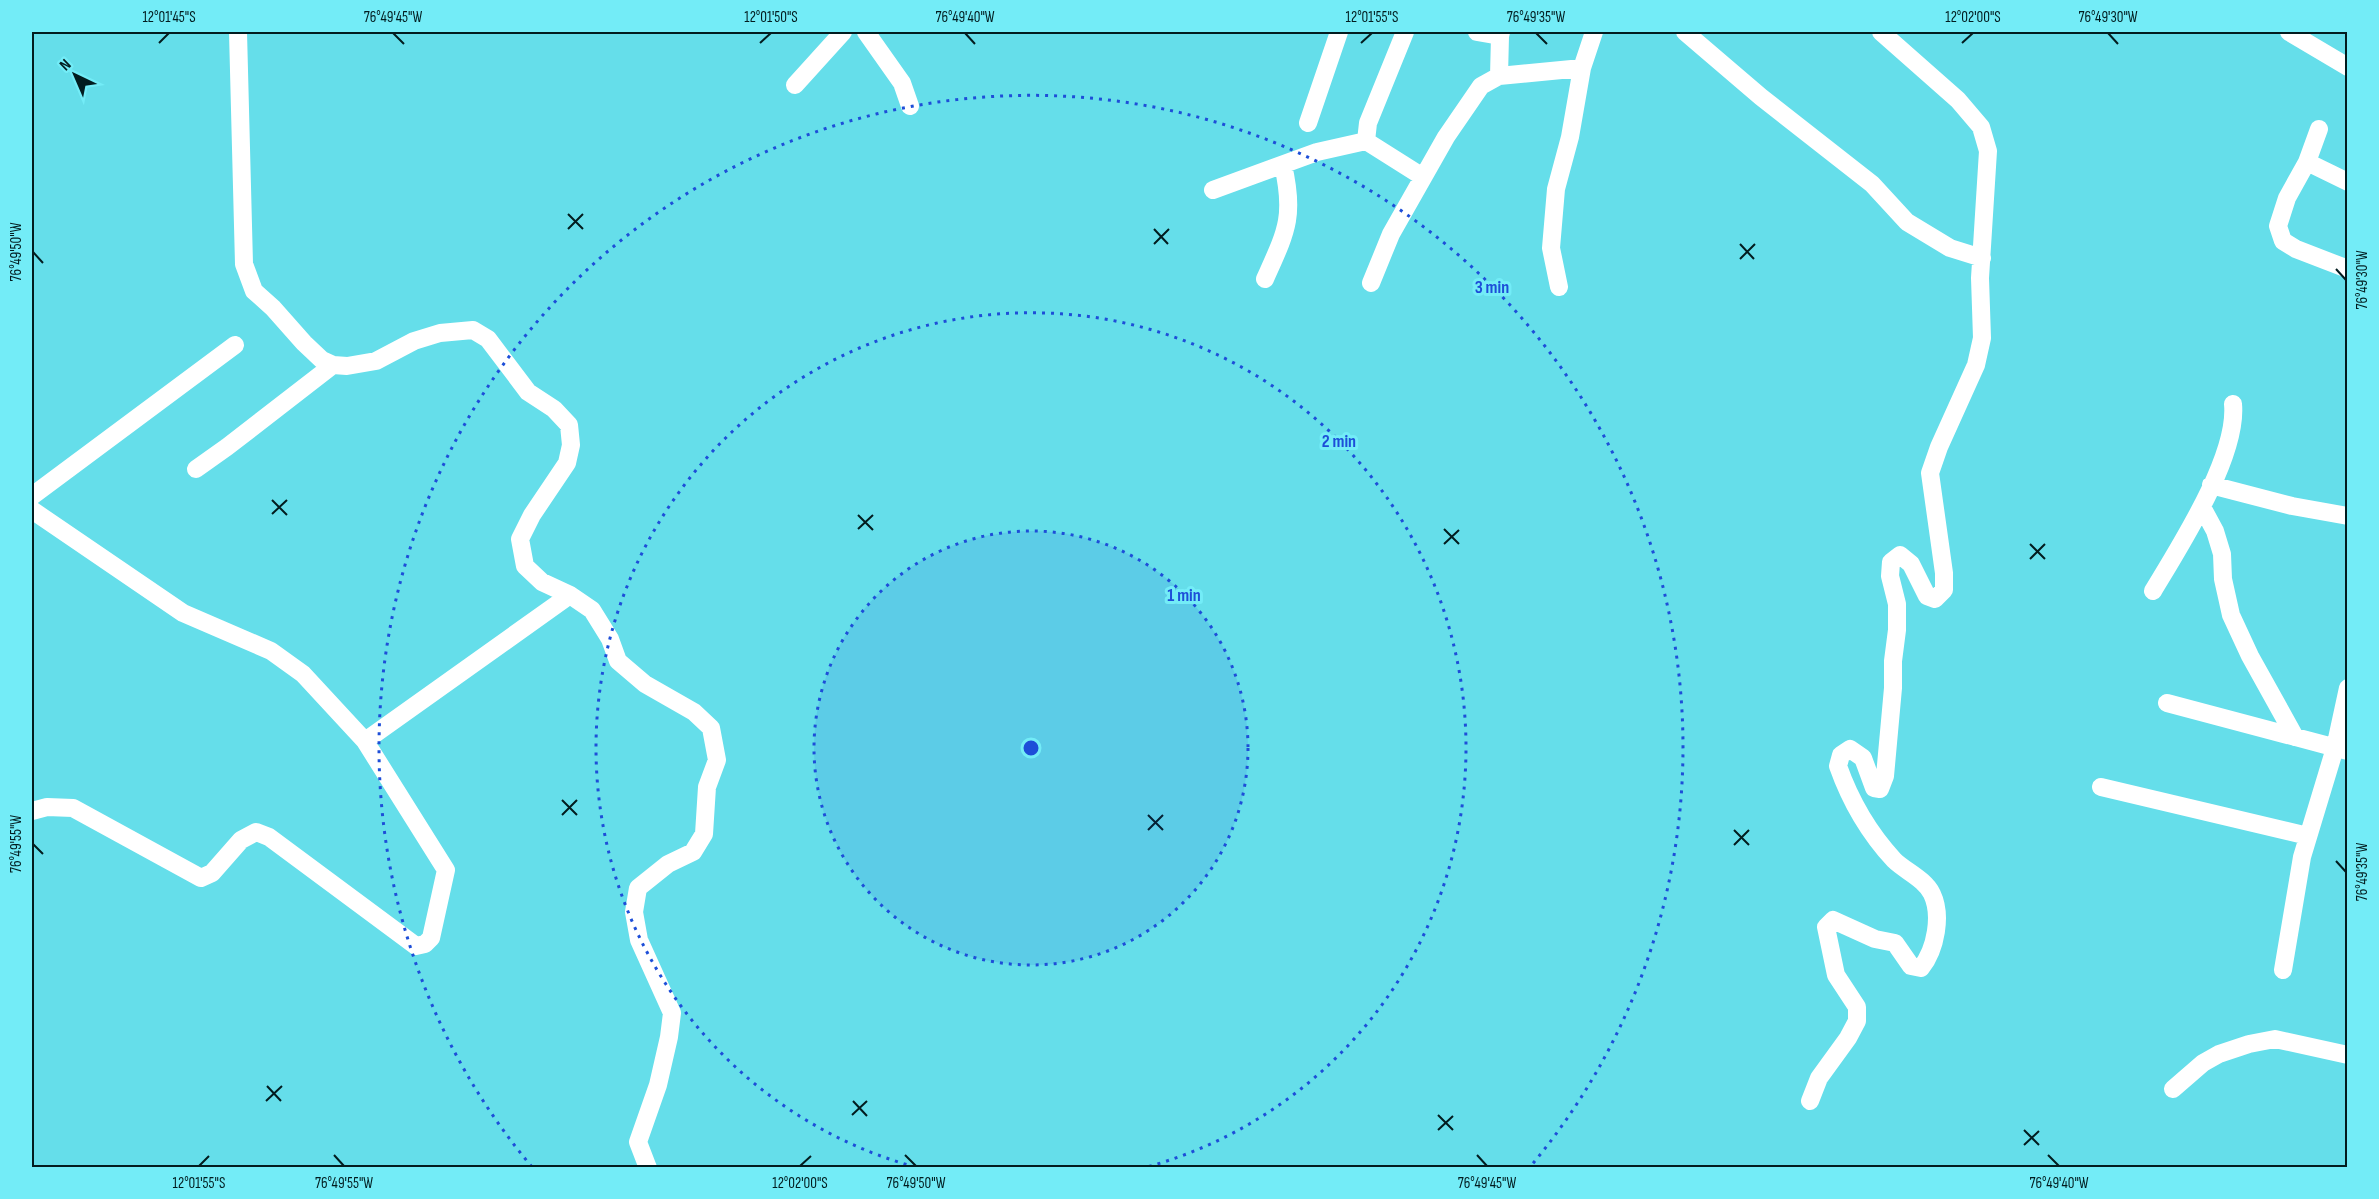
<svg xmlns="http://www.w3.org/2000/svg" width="2379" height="1199" font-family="'Sofia Sans Condensed',sans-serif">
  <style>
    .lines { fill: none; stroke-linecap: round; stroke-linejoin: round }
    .minor { stroke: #fff; stroke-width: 18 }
    .ticks { fill: none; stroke: #021c1f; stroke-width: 2 }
    .ring { fill: none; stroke: #1d4ed8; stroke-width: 3; stroke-dasharray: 3 6 }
    .centre { fill: #1d4ed8; stroke: #73ecf7; stroke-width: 3 }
    .ring-label { font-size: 18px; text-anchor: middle; font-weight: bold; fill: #1d4ed8; stroke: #73ecf7; stroke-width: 6; stroke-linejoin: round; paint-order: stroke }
    .neatline { fill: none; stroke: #021c1f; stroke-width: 2 }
    .ticks-label { font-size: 15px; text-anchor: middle; fill: #021c1f }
  </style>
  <rect width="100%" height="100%" fill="#65deea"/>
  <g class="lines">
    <path class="minor" d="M 238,32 L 244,264 L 254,291 L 273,308 L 304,343 L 322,360 L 333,365 L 347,366 L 376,361 L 414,341 L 440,333 L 473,330 L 488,339 L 528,392 L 554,409 L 569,425 L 571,445 L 567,463 L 532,515 L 520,539 L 525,566 L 542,582 L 570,595 L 592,610 L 610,639 L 618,661 L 645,684 L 694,712 L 711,728 L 717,760 L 707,787 L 704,834 L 693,852 L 668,864 L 638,888 L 634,912 L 639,940 L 672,1013 L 669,1037 L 658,1085 L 638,1142 L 648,1168
      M 866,32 L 902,83 L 910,106
      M 1477,32 L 1500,36 L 1501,32
      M 1685,32 L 1761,97 L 1872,184 L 1907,222 L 1950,248 L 1982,258
      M 2289,32 L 2348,67
      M 1500,36 L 1499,76 L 1582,68
      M 795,85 L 843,32
      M 1308,123 L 1339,32
      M 2319,129 L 2307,162 L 2287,198 L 2278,226 L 2283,241 L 2296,249 L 2348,269
      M 1366,141 L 1423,177
      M 2307,162 L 2348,182
      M 1213,190 L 1317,152 L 1366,141 L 1368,123 L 1405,32
      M 1265,279 C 1286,232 1295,217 1283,165
      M 1371,283 L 1391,234 L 1446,137 L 1481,86 L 1499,76
      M 1559,287 L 1551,248 L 1556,189 L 1570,137 L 1582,68 L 1594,32
      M 196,469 L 227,447 L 333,365
      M 2211,485 L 2292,506 L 2348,516
      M 32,496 L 235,345
      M 2202,507 L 2215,531 L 2222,554 L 2223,579 L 2231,615 L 2250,656 L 2295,737
      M 32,510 L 183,613 L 271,651 L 303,674 L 365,741 L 446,870 L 431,938 L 425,944 L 416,946 L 269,837 L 256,832 L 241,840 L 212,873 L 201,878 L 73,808 L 47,807 L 32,811
      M 2153,591 C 2180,546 2238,456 2233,404
      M 2167,703 L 2348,751
      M 365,741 L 570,595
      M 2101,787 L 2308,836
      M 2283,970 L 2302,857 L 2335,748 L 2348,688
      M 2173,1089 L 2203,1063 L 2219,1054 L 2249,1044 L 2275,1039 L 2348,1055
      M 1810,1101 L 1819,1078 L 1848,1038 L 1857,1021 L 1857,1007 L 1836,975 L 1826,927 L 1833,920 L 1875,939 L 1895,943 L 1911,966 L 1921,968 C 1936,949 1942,915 1932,894 C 1925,879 1905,871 1894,860 C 1869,833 1850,800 1838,766 L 1841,755 L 1850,749 L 1863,758 L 1874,788 L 1880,789 L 1885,776 L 1893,688 L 1893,661 L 1897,630 L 1897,604 L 1890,576 L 1891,562 L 1900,555 L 1911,564 L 1927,596 L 1935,599 L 1944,590 L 1944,573 L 1930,473 L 1939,447 L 1976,365 L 1982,338 L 1980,278 L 1988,151 L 1981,127 L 1958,100 L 1881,32"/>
  </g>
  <path class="ticks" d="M 393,33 L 404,44M 965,33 L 975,44M 1536,33 L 1547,44M 2108,33 L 2118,44M 159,43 L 169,33M 760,43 L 771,33M 1361,43 L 1372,33M 1962,43 L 1973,33M 568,214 L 583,229M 568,229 L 583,214M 1154,229 L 1168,244M 1154,244 L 1169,229M 1740,244 L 1754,259M 33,252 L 43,263M 1740,259 L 1755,244M 2336,269 L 2346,280M 272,500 L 287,515M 272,514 L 287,500M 858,515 L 873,530M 858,529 L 873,515M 1444,529 L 1459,544M 1444,544 L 1459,530M 2030,544 L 2045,559M 2030,559 L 2045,544M 562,800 L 577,815M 562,815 L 577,800M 1148,815 L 1163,830M 1148,830 L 1163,815M 1734,830 L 1749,845M 33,844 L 43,854M 1734,845 L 1749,830M 2336,861 L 2346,872M 267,1086 L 281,1101M 266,1101 L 282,1086M 853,1101 L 867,1116M 852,1115 L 867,1101M 1438,1115 L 1453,1130M 1438,1130 L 1453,1116M 2024,1130 L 2039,1145M 2024,1145 L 2039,1131M 334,1155 L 344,1166M 905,1155 L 916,1166M 1477,1155 L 1487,1166M 2048,1155 L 2059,1166M 199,1166 L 209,1156M 800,1166 L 811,1156"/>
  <circle cx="1031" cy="748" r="217" fill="#1d4ed8" fill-opacity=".12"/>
  <g class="ring">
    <circle cx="1031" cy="748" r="217"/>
    <path d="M915 1167A435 435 0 1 1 1147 1167"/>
    <path d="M532 1167A652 652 0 1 1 1530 1167"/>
  </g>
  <circle cx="1031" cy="748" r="9" class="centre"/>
  <g class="ring-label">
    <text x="1492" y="293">3 min</text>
    <text x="1339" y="447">2 min</text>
    <text x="1184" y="601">1 min</text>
  </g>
  <rect width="2379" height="1199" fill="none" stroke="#73ecf7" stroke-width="66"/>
  <g transform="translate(75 75) rotate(316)" stroke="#73ecf7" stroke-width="4.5" paint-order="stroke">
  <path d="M0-4.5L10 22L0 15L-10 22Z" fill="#021c1f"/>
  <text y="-9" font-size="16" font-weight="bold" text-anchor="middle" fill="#021c1f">N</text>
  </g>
  <rect x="33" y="33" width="2313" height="1133" class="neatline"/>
  <g class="ticks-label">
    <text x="169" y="22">12°01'45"S</text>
    <text x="393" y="22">76°49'45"W</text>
    <text x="771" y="22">12°01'50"S</text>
    <text x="965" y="22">76°49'40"W</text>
    <text x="1372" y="22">12°01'55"S</text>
    <text x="1536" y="22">76°49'35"W</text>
    <text x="1973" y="22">12°02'00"S</text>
    <text x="2108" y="22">76°49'30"W</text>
    <text transform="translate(16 252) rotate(-90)" y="5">76°49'50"W</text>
    <text transform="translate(2362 280) rotate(-90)" y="5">76°49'30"W</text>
    <text transform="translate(16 844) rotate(-90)" y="5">76°49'55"W</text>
    <text transform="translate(2362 872) rotate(-90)" y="5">76°49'35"W</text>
    <text x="199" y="1188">12°01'55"S</text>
    <text x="344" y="1188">76°49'55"W</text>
    <text x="800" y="1188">12°02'00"S</text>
    <text x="916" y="1188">76°49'50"W</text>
    <text x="1487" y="1188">76°49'45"W</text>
    <text x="2059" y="1188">76°49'40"W</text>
  </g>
</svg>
